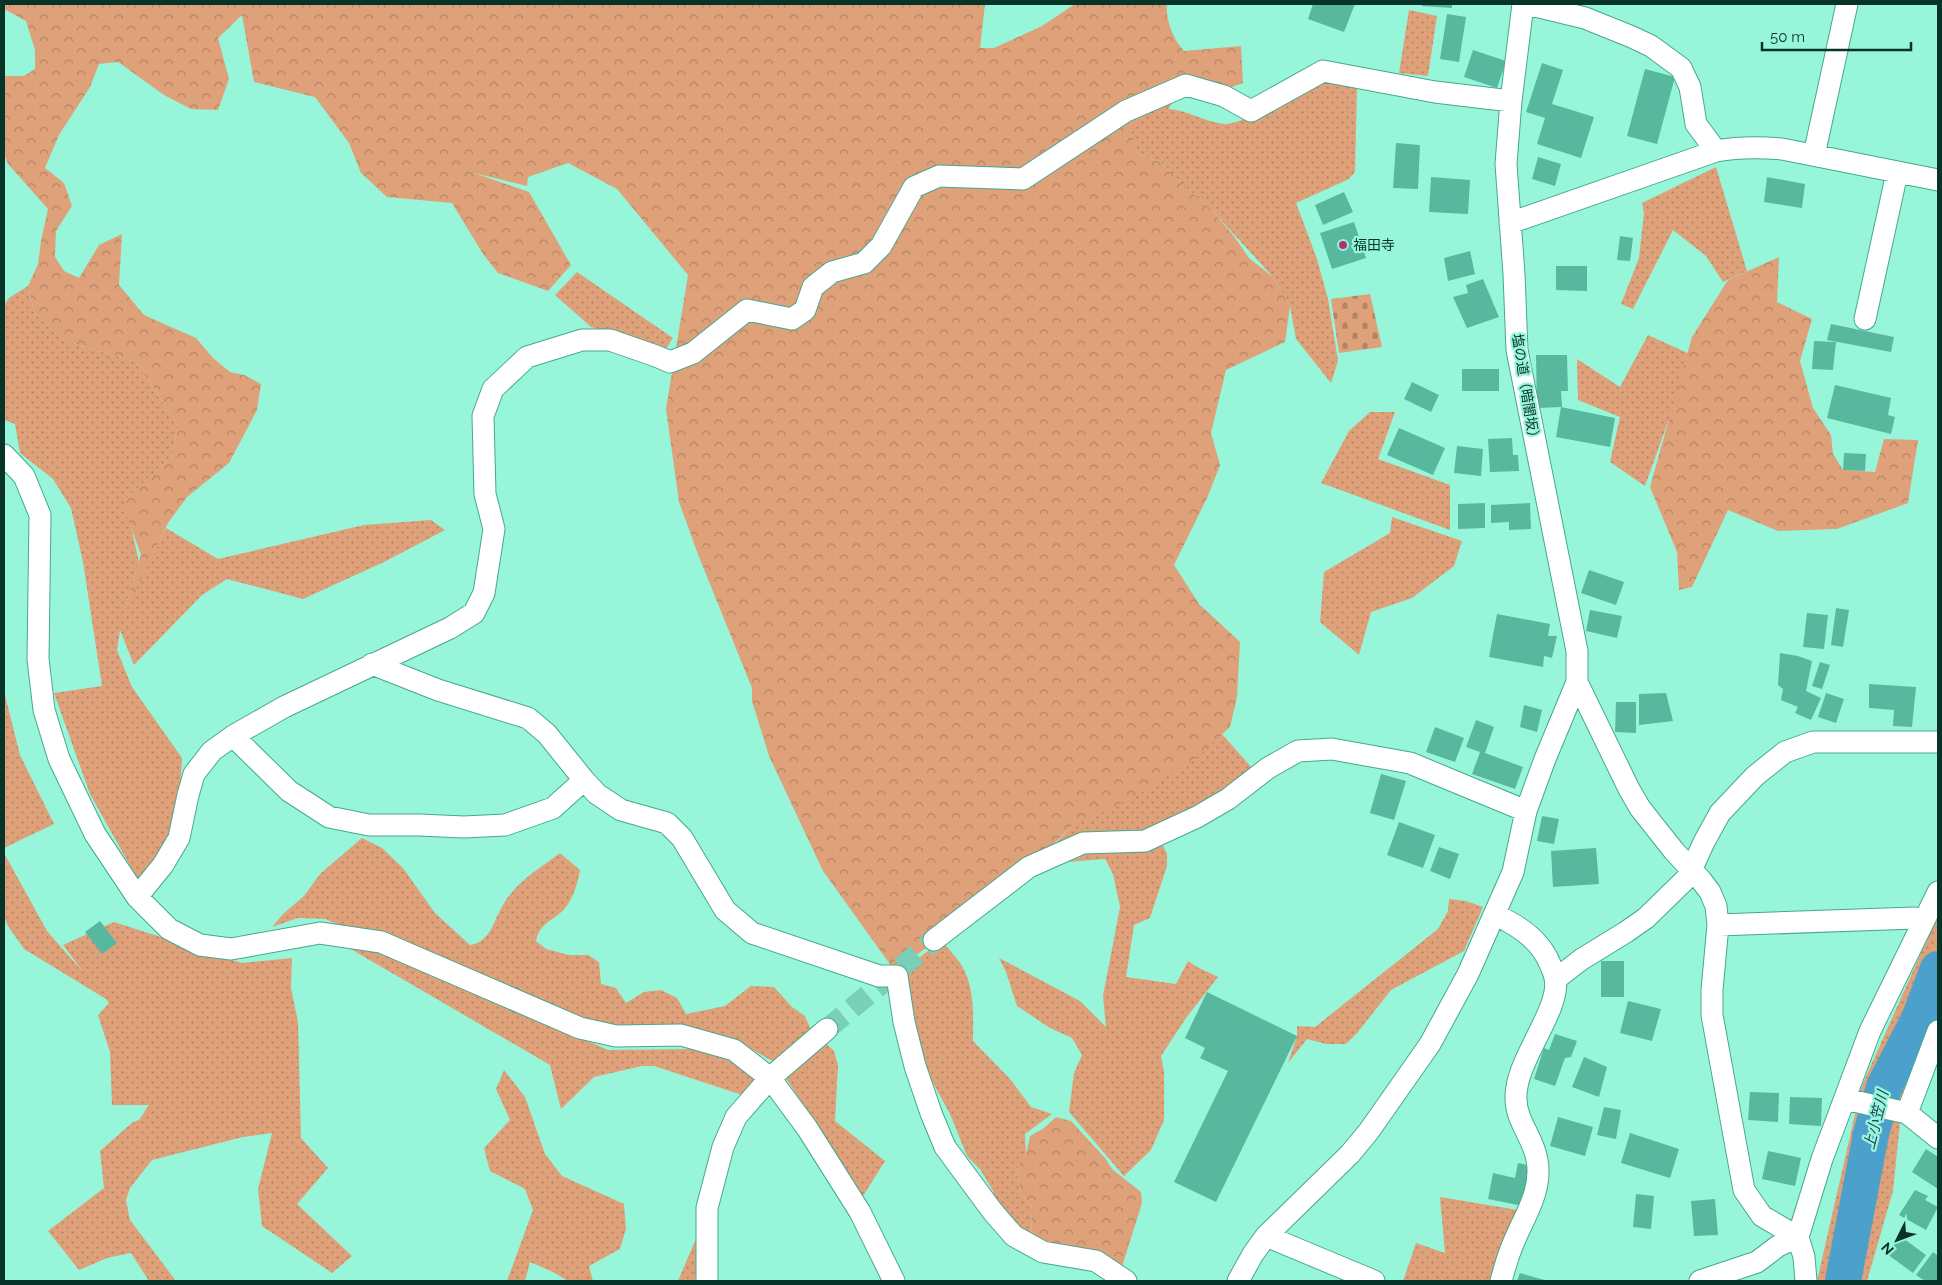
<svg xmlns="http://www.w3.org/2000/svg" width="1942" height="1285" font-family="Raleway,'Noto Sans JP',sans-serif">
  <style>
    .grass { fill: url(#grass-dots) }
    .forest { fill: url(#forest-crowns) }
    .cemetery { fill: url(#cemetery-stones) }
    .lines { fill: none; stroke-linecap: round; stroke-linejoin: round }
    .river { stroke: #4ba1cc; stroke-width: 36 }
    .building { fill: #58b89d }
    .minor-tunnel { stroke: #7acfb7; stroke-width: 21; stroke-dasharray: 21 11; stroke-linecap: butt }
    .minor-casing { stroke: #46a88e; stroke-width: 23 }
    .minor { stroke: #fff; stroke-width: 21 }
    .poi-dot { fill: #b32e74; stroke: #97f6da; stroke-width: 2 }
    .labels { text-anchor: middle; stroke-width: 4.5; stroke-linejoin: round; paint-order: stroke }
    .poi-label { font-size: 14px; fill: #083329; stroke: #97f6da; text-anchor: start }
    .street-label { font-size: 14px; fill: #083329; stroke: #97f6da }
    .water-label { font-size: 15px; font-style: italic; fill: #204558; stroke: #97f6da }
  </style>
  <defs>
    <pattern id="grass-dots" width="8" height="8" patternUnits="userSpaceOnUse" patternTransform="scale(1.25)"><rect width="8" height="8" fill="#dfa17a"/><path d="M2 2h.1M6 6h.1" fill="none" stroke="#b38464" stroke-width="1.8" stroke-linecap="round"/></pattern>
    <pattern id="forest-crowns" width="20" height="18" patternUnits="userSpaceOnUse" patternTransform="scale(1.25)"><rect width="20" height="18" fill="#dfa17a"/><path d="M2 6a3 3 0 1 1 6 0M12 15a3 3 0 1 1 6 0" fill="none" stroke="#b38464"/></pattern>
    <pattern id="cemetery-stones" width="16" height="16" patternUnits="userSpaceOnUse" patternTransform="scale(1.25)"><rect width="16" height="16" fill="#dfa17a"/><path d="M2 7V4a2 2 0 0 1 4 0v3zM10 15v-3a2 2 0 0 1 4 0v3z" fill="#b38464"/></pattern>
  </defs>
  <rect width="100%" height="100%" fill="#97f6da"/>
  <path class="grass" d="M 1409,10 L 1437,16 L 1428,76 L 1399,73 Z
    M 1330,79 L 1357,87 L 1355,172 L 1349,179 L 1296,203 L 1317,259 L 1328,299 L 1338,361 L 1331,383 L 1296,339 L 1290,306 L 1273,277 L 1211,209 L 1183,185 L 1161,162 L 1139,155 L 1129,127 L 1154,102 L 1186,85 L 1168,109 C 1188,110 1205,122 1224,124 C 1240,126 1310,88 1330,79 Z
    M 1716,167 L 1747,271 L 1723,282 L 1706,256 L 1673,230 L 1633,309 L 1621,304 L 1639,258 L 1644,213 L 1642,203 Z
    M 577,272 L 673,338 L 663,353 L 591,327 L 555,295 Z
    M 28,286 L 34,312 L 62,340 L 136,362 L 178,425 L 172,456 L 125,500 L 139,562 L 125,608 L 166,528 L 218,559 L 364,525 L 431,520 L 445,530 L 384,562 L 303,599 L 227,579 L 202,595 L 134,665 L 120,630 L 117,650 L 132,687 L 182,758 L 180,790 L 169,838 L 143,889 L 90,794 L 54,693 L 102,686 L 83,562 L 71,508 L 53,479 L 20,453 L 15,424 L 4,420 L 4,305 L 9,298 Z
    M 1648,335 L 1692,355 L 1645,486 L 1610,462 L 1620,417 L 1578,400 L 1577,359 L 1620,387 Z
    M 1370,412 L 1395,412 L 1378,459 L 1450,485 L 1450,530 L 1321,483 L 1349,431 Z
    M 1392,517 L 1462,541 L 1454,566 L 1412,598 L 1371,612 L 1359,655 L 1320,622 L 1324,572 L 1390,533 Z
    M 4,691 L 20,755 L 54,824 L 4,848 Z
    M 1222,734 L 1259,776 L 1161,841 L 1167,854 L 1167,866 L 1150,918 L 1134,925 L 1126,977 L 1176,984 L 1188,961 L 1197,967 L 1218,977 L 1186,1018 L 1161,1056 L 1164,1072 L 1164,1120 L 1151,1150 L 1124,1176 L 1069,1112 L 1074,1073 L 1082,1055 L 1072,1038 L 1050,1028 L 1017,1006 L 1006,972 L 999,958 L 1080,1001 L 1106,1027 L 1103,996 L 1120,907 L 1113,874 L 1105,859 L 1067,862 L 1079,858 L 1085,852 L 1042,857 L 1072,826 Z
    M 362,838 L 382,848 L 403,868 L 435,913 L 470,945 C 491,942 493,921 503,905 C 515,883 540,868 560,853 L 580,870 C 578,882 574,896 566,907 C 555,921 540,921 536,941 L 546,949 L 569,955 L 588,955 L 599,962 L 601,984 L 616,988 L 626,1003 L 644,992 L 661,990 L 677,998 L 686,1014 L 725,1006 L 751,986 L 774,987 L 792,1007 L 805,1016 L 810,1028 L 834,1051 L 838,1065 L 835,1121 L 885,1161 L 863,1196 L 776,1063 L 740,1043 L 617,1030 L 578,1022 L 325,919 L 298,918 L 272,927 L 283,914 L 304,896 L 320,874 Z
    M 4,853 L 47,931 L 83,972 L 63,945 L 114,922 L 242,963 L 292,958 L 291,988 L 298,1022 L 301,1138 L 328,1168 L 297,1204 L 352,1256 L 332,1273 L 262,1226 L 258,1189 L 272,1133 L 243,1137 L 152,1160 L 130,1188 L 126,1200 L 130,1220 L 176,1281 L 149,1281 L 131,1253 L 107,1258 L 79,1270 L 48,1231 L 104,1188 L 100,1151 L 133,1122 L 139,1120 L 149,1105 L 112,1105 L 110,1052 L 98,1015 L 109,1003 L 106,999 L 24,949 L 8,926 L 4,917 Z
    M 1449,899 L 1466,901 L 1483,907 L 1464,951 L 1391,990 L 1358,1032 L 1346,1044 L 1326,1044 L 1307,1039 L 1288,1063 L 1297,1036 L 1297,1026 L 1315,1027 L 1438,929 L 1448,911 Z
    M 1938,915 L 1938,1011 L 1920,1052 L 1902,1103 L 1893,1191 L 1867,1281 L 1817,1281 L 1861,1088 Z
    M 942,941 C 948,949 957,957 962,966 C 975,988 973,1016 973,1041 L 1010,1079 L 1031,1107 L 1052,1114 L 1025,1134 L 1026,1154 L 1017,1168 L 1020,1191 L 1032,1207 L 1031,1239 L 997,1208 L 993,1191 L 980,1169 L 967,1156 L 950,1114 L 920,1059 L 905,982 L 911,966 L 917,959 Z
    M 349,948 L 386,952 L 608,1050 L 697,1049 L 763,1072 L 742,1095 L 654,1066 L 642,1066 L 594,1077 L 561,1109 L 550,1065 Z
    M 504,1070 L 525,1097 L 545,1154 L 562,1176 L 624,1204 L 626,1229 L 620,1249 L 589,1266 L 593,1281 L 568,1281 L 553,1272 L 530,1262 L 525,1281 L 507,1281 L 533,1210 L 525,1189 L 490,1171 L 484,1148 L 510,1120 L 496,1089 Z
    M 1440,1197 L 1518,1210 L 1496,1281 L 1403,1281 L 1416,1243 L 1445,1253 Z
    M 701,1236 L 695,1281 L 678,1281 L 695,1241 Z"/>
  <path class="forest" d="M 4,4 L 985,4 L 980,48 L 994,48 L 1042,26 L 1075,4 L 1167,4 C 1165,18 1173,40 1184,51 L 1241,46 L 1243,83 L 1215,93 L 1161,96 L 1129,127 L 1139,155 L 1161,162 L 1183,185 L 1211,209 L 1233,235 L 1249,258 L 1273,277 L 1290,306 L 1285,342 L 1226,370 L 1211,433 L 1220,465 L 1208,496 L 1174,565 L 1199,604 L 1240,642 L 1237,697 L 1230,727 L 1196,758 L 1135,797 L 1072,826 L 993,903 L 916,955 L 892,967 L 823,871 L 769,756 L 752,701 L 752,688 L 699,557 L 679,502 L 666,409 L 688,275 L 617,189 L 568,163 L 528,177 L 527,186 L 474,173 L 529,192 L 571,265 L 548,291 L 498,273 L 483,254 L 452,203 L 387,197 L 361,173 L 349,143 L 315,97 L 254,82 L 242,15 L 218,38 L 229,79 L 218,110 L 191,109 L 164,95 L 118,62 L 99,64 L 90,87 L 59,135 L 45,168 L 64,183 L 72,206 L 56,231 L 55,257 L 64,271 L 79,278 L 99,245 L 122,234 L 119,285 L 144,315 L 196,338 L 213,358 L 230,372 L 244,375 L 261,384 L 257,410 L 229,463 L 187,497 L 168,523 L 121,621 L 141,555 L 127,516 L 125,500 L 172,456 L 178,425 L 136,362 L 62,340 L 34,312 L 28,286 L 38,264 L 41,241 L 48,209 L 8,164 L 4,154 L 4,76 L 24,76 L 35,69 L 35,50 L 26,21 L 4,9 Z
    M 1779,257 L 1777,302 L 1812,319 L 1800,361 L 1813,408 L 1831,435 L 1833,454 L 1843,470 L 1875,472 L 1884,439 L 1918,440 L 1908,503 L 1837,529 L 1778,531 L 1728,510 L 1692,587 L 1679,590 L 1677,552 L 1650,487 L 1692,337 L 1728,280 Z
    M 1056,1117 L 1071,1121 L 1105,1158 L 1112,1169 L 1141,1192 L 1142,1203 L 1121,1270 L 1031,1239 L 1032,1207 L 1020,1191 L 1017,1167 L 1026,1154 L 1030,1136 L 1044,1128 Z"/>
  <path class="cemetery" d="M 1370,294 L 1382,347 L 1339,353 L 1331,299 Z"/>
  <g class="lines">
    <path class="river" d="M 1843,1281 L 1871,1134 L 1884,1087 L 1919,1019 L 1938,969"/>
  </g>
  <path class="building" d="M 1313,4 L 1355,4 L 1344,32 L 1308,19 Z
    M 1422,4 L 1452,4 L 1452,8 L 1422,6 Z
    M 1447,14 L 1466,17 L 1459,62 L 1440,59 Z
    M 1473,50 L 1506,61 L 1497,88 L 1464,77 Z
    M 1542,63 L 1563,70 L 1552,104 L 1594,117 L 1581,158 L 1537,144 L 1545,118 L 1526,112 Z
    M 1645,69 L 1675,77 L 1657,144 L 1627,136 Z
    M 1396,143 L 1420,145 L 1418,189 L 1393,188 Z
    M 1538,157 L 1561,164 L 1555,186 L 1532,179 Z
    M 1431,177 L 1470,180 L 1468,214 L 1429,212 Z
    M 1767,177 L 1805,184 L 1802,208 L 1764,202 Z
    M 1344,192 L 1353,212 L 1323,225 L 1315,205 Z
    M 1354,222 L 1366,258 L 1332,269 L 1320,233 Z
    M 1620,236 L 1633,238 L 1630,261 L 1617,260 Z
    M 1470,251 L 1475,274 L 1448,281 L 1444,258 Z
    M 1556,266 L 1587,266 L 1587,291 L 1556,290 Z
    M 1483,279 L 1499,317 L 1467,328 L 1453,297 L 1468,293 L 1466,285 Z
    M 1831,324 L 1894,337 L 1891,352 L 1827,340 Z
    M 1814,341 L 1836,342 L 1833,370 L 1812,369 Z
    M 1536,355 L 1567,355 L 1568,391 L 1561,391 L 1562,407 L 1537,408 Z
    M 1462,369 L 1499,369 L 1499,391 L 1462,391 Z
    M 1412,382 L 1439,395 L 1431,412 L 1404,399 Z
    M 1835,385 L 1891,398 L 1888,415 L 1895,417 L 1891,434 L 1827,418 Z
    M 1561,407 L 1615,418 L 1610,447 L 1556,437 Z
    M 1399,428 L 1445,448 L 1433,475 L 1387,455 Z
    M 1512,438 L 1513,455 L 1518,455 L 1519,471 L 1490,472 L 1488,439 Z
    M 1457,446 L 1483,449 L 1481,476 L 1454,473 Z
    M 1844,453 L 1866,454 L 1865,471 L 1843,470 Z
    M 1485,503 L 1485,528 L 1458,529 L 1458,504 Z
    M 1530,503 L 1531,529 L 1509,530 L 1509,522 L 1491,523 L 1491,505 Z
    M 1589,570 L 1624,582 L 1616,605 L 1581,593 Z
    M 1836,608 L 1849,610 L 1843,647 L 1831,645 Z
    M 1590,610 L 1622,616 L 1617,638 L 1586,631 Z
    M 1807,613 L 1828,615 L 1824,649 L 1803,647 Z
    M 1497,614 L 1550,624 L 1548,636 L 1557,636 L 1552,658 L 1544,656 L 1543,667 L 1489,657 Z
    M 1780,653 L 1798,656 L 1812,661 L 1806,691 L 1821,698 L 1811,720 L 1795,713 L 1798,707 L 1781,700 L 1783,689 L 1778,685 Z
    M 1820,662 L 1830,665 L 1822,689 L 1812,686 Z
    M 1869,684 L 1916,687 L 1912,727 L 1893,726 L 1894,710 L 1869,708 Z
    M 1666,693 L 1673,721 L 1639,725 L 1639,694 Z
    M 1826,693 L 1844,699 L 1836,723 L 1818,717 Z
    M 1616,702 L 1636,702 L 1636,733 L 1615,732 Z
    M 1524,705 L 1542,710 L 1537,732 L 1520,727 Z
    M 1476,720 L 1494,727 L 1485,753 L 1523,767 L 1515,789 L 1472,774 L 1480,752 L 1466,747 Z
    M 1435,727 L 1464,738 L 1455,762 L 1426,752 Z
    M 1381,774 L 1406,781 L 1394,820 L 1370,813 Z
    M 1542,816 L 1559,819 L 1554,844 L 1537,841 Z
    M 1399,822 L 1435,835 L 1423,868 L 1387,855 Z
    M 1439,847 L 1459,854 L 1450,879 L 1430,871 Z
    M 1596,848 L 1599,884 L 1553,887 L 1551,851 Z
    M 100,921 L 117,943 L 102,954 L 85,932 Z
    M 1601,961 L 1624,961 L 1624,997 L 1601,997 Z
    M 1207,992 L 1297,1036 L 1216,1202 L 1174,1182 L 1228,1071 L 1200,1058 L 1205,1048 L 1185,1038 Z
    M 1628,1001 L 1661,1009 L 1652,1041 L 1620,1033 Z
    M 1555,1034 L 1577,1041 L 1571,1057 L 1565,1058 L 1555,1086 L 1534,1079 L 1544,1048 L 1549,1050 Z
    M 1584,1057 L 1607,1067 L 1599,1097 L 1572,1087 Z
    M 1750,1092 L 1779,1093 L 1778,1122 L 1748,1120 Z
    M 1790,1097 L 1822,1098 L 1821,1126 L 1789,1124 Z
    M 1604,1107 L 1621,1110 L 1616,1139 L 1597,1135 Z
    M 1558,1117 L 1593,1127 L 1585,1156 L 1550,1146 Z
    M 1630,1133 L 1679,1149 L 1670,1178 L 1621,1163 Z
    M 1926,1149 L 1938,1157 L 1938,1189 L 1912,1172 Z
    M 1768,1151 L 1801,1158 L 1795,1186 L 1762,1179 Z
    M 1518,1163 L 1531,1166 L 1523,1206 L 1488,1199 L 1493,1173 L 1515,1178 Z
    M 1915,1190 L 1928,1196 L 1925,1200 L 1938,1207 L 1926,1230 L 1899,1215 Z
    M 1636,1194 L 1654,1196 L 1651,1229 L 1633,1227 Z
    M 1715,1199 L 1718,1235 L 1694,1236 L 1691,1201 Z
    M 1900,1236 L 1926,1255 L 1913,1273 L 1887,1254 Z
    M 1933,1252 L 1938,1256 L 1938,1281 L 1925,1281 L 1916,1275 Z
    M 1520,1273 L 1548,1281 L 1517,1281 Z"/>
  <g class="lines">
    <path class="minor-tunnel" d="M 827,1029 L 934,940"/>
    <g class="minor-casing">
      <path id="minor" d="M 1527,4 L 1585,18 L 1632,37 L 1651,46 L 1681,68 L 1690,87 L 1696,124 L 1716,151
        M 1814,155 L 1847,4
        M 1510,223 L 1716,151 C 1738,147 1759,147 1782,149 L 1938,180
        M 1865,319 L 1897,173
        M 4,455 L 24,476 L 40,515 L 38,659 L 44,710 L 59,759 L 95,834 L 137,897 L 169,929 L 200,945 L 231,949 L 320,933 L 381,942 L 580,1028 L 616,1036 L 681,1035 L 734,1050 L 770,1078 L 807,1128 L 860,1212 L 894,1281
        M 372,664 L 438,690 L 528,718 L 547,734 L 584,780 L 597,794 L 621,810 L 667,823 L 682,838 L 725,910 L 752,933 L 879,976 L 897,976 L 904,1022 L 915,1066 L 931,1113 L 945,1147 L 993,1212 L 1014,1236 L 1043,1252 L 1096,1261 L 1126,1281
        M 1577,682 L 1629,789 L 1640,808 L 1674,851 L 1701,880 L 1710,892 L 1716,906 L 1718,925 L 1712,990 L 1712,1015 L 1744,1190 L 1762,1216 L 1798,1237
        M 233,736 L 289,791 L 329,817 L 369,825 L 419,825 L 464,827 L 505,825 L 553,808 L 584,780
        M 137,897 L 163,865 L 179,838 L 188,795 L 194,774 L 212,751 L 233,736 L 284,707 L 450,628 L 474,613 L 484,593 L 494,529 L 485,494 L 483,416 L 493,389 L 527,357 L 582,340 L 610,340 L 656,356 L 670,362 L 693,353 L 747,310 L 792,319 L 805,310 L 813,287 L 832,272 L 864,263 L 881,246 L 914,187 L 939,176 L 1023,179 L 1126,111 L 1186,85 L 1224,96 L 1251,111 L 1323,71 L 1435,92 L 1511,101
        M 1495,915 C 1518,925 1540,939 1550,964 C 1552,969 1554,973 1555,978 C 1562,1009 1514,1061 1516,1099 C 1516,1121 1534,1139 1537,1160 C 1543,1193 1522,1219 1511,1249 C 1507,1259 1504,1270 1501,1281
        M 1718,925 L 1915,918 L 1923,923
        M 934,940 L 1029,867 L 1083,843 L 1145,841 L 1197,817 L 1228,799 L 1268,768 L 1298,751 L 1332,749 L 1410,763 L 1526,811
        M 1556,979 L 1582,959 L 1626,932 L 1646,918 L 1688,877 L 1704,842 L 1720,813 L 1755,776 L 1785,752 L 1813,742 L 1938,742
        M 1845,1099 L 1907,1113 L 1938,1138
        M 1907,1113 L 1938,1031
        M 1266,1236 L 1374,1281
        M 707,1281 L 707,1208 L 723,1147 L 736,1117 L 770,1078 L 827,1029
        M 1238,1281 L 1253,1254 L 1266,1236 L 1350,1154 L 1369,1131 L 1430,1044 L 1468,974 L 1513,872 L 1526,811 L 1545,759 L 1577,682 L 1577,651 L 1517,350 L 1514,274 L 1506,164 L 1511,101 L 1523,4
        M 1700,1281 L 1757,1262 L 1778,1246 L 1798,1237
        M 1806,1281 L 1804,1257 L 1798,1237 L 1822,1159 L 1870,1031 L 1938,892"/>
    </g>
    <use href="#minor" class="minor"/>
  </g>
  <circle class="poi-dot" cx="1343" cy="245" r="5"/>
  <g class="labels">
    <g class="poi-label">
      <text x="1353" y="250">福田寺</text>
    </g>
    <g class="street-label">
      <text transform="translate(1526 389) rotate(81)" y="5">塩の道（暗闇坂）</text>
    </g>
    <g class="water-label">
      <text transform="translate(1876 1120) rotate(-76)" y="5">上小笠川</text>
    </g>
  </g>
  <rect width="1942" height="1285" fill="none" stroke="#083329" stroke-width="10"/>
  <g transform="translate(1897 1240) rotate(228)" stroke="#97f6da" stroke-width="4" paint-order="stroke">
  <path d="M0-4L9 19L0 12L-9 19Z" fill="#083329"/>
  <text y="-8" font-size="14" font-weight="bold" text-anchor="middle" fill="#083329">N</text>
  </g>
  <path d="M1762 42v8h149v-8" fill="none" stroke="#083329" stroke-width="2.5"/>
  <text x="1770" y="42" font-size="15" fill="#083329" stroke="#97f6da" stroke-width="4" paint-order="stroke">50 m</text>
</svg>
